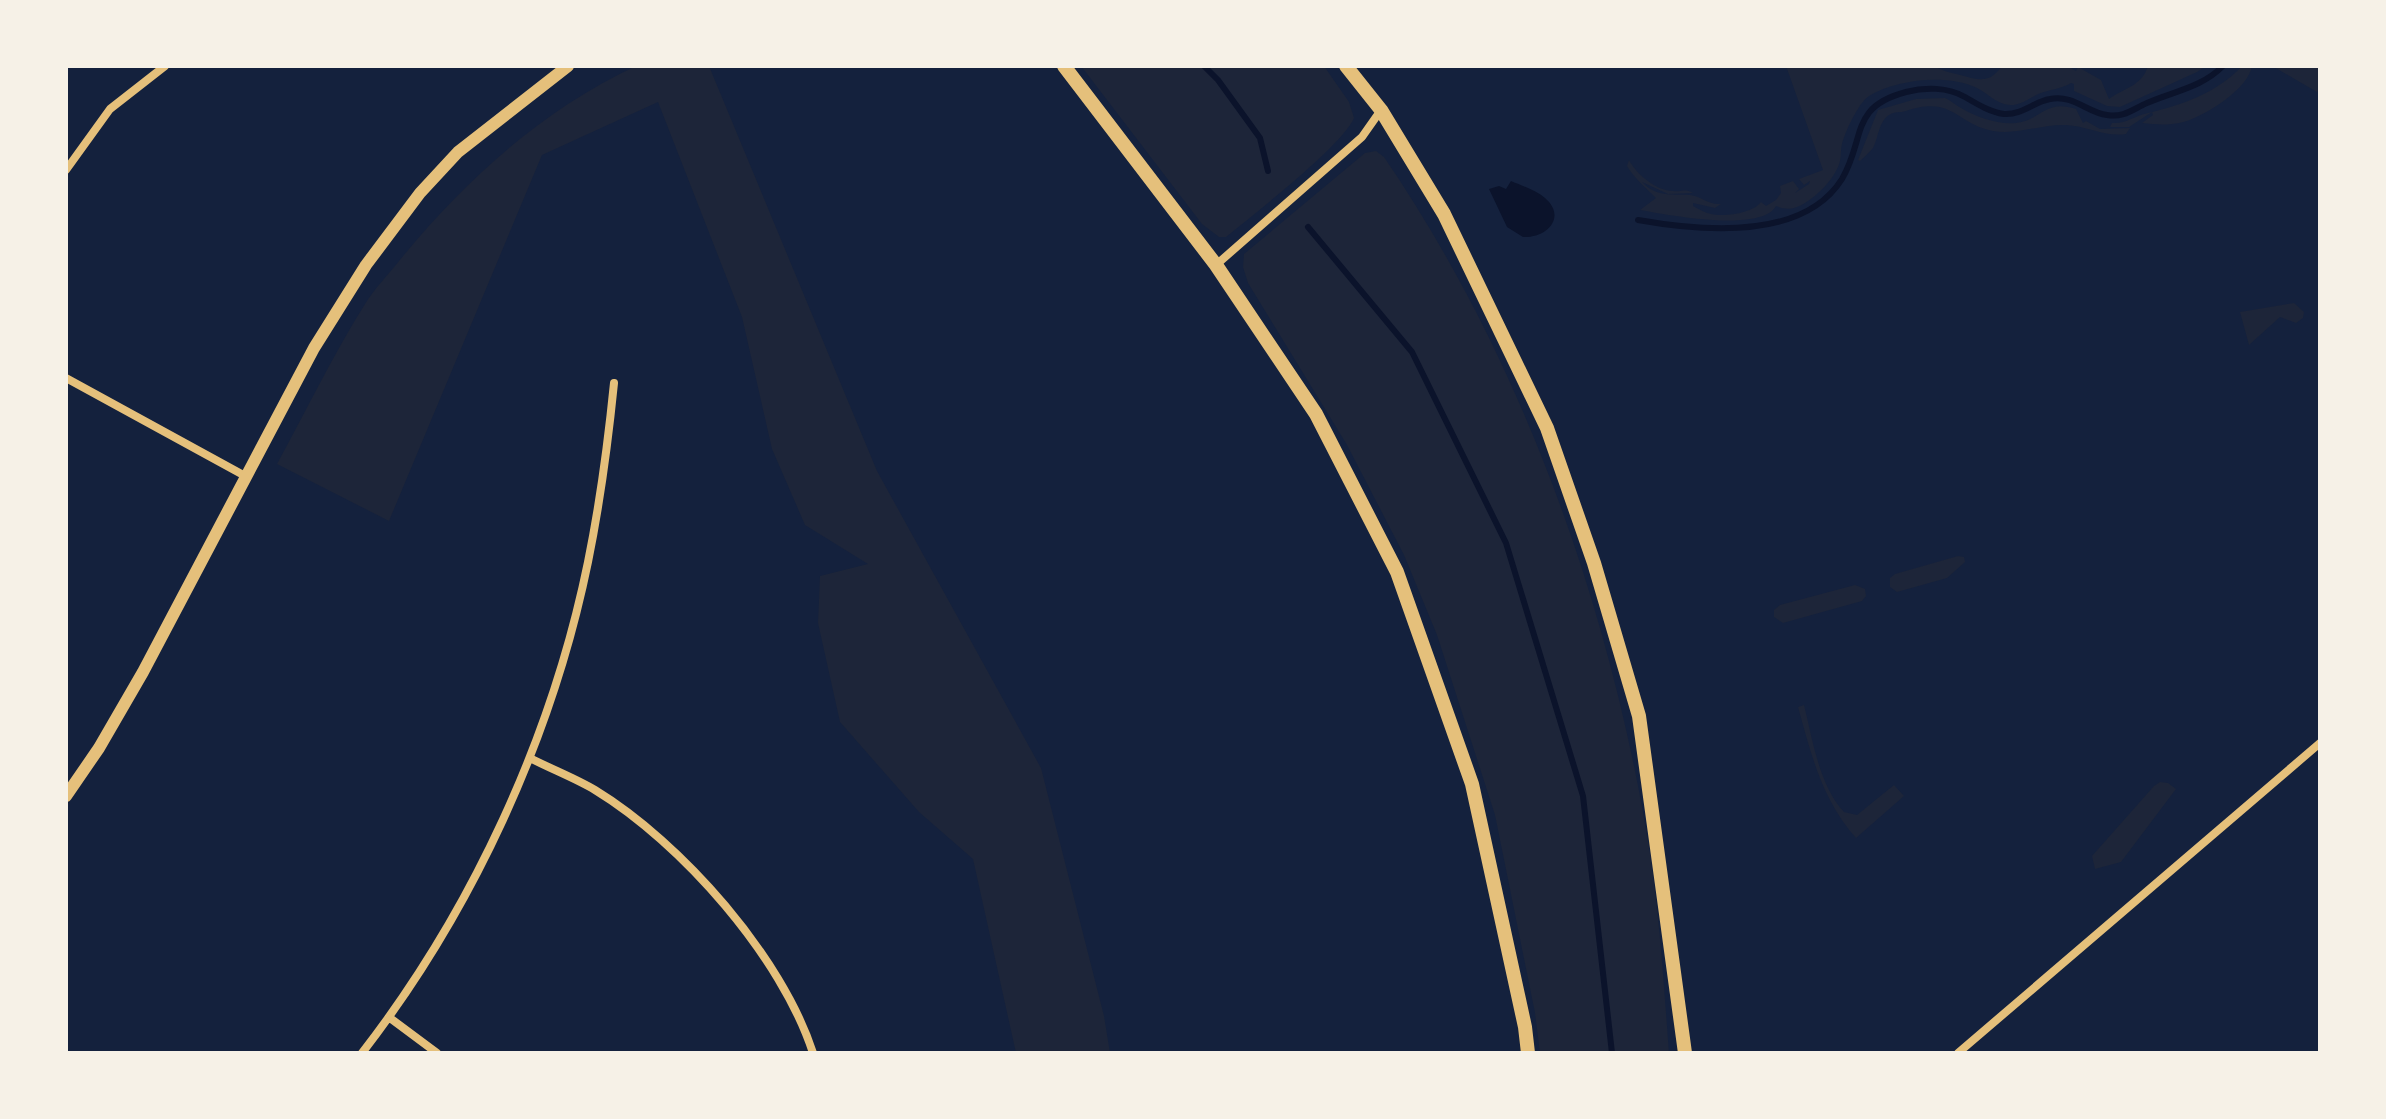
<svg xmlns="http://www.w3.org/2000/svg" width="2386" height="1119" font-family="'PT Sans',sans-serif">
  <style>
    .green { fill: #1d2539 }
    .water { fill: #0b132b }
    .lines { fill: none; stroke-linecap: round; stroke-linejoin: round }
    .stream { stroke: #0b132b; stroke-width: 6 }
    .minor { stroke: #e5c07b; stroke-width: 8 }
    .secondary { stroke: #e5c07b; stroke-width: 12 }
    .primary { stroke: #e5c07b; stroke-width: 14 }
  </style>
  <rect width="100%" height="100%" fill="#14213d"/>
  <path class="green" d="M 636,66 L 709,66 L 877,471 L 1041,768 L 1104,1016 L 1110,1053 L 1016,1053 L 973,859 L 919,812 L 840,722 L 818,623 L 820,576 L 868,564 L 805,525 L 772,449 L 742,317 L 658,102 L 542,155 L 389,521 L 277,464 C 306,411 333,355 365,304 C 374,289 388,275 399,261 C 464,181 542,110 636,66 Z
    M 1081,66 L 1324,66 L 1349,102 L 1354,118 C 1342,146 1254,214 1226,237 L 1219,237 L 1202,224 Z
    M 1786,66 L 1935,66 C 1944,72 1950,72 1960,75 C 1979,80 1989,84 2002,66 L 2067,66 L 2076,71 L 2078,67 L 2101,80 L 2109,99 C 2124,88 2142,86 2148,66 L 2206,66 L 2197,72 L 2120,107 L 2107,106 L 2074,91 L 2074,84 L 2071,83 C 2063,88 2054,89 2044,92 C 2032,95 2024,105 2010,105 C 1996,104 1989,94 1977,88 C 1947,74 1898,79 1869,96 C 1859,102 1845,132 1842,144 C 1840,151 1842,159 1838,167 C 1831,182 1819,194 1805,203 C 1795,209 1787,211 1776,206 C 1761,233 1668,215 1640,210 L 1656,198 C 1645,187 1635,179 1627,166 L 1629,160 C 1636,174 1657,191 1673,191 C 1683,192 1685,188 1693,193 L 1668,194 L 1642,182 C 1656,197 1671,194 1690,195 C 1701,196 1708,205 1721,204 L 1715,208 L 1693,203 L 1693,206 C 1699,209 1705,213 1711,214 C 1725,217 1753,213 1761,202 L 1766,206 L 1776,200 L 1781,193 L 1780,186 L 1793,181 L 1799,189 L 1795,193 L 1809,184 L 1810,181 L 1804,185 L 1799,179 L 1823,170 Z
    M 2242,66 L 2252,66 C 2248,88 2212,111 2192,119 C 2177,126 2158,125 2142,123 L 2153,115 L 2152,112 L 2129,127 L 2110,127 L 2112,123 C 2126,124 2134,116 2148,113 C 2182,105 2217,93 2242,66 Z
    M 2274,67 L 2320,67 L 2320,87 L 2317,92 Z
    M 1945,98 C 1952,101 1955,105 1961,108 C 1976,117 1999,125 2016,123 C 2042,120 2045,99 2076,109 L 2083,123 L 2086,121 L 2100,129 L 2130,128 L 2126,134 C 2104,137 2087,126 2066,125 C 2041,124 2018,135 1993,131 C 1956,124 1953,95 1906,111 C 1900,113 1895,111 1889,115 C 1878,123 1879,137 1873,148 C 1869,153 1864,157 1860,161 L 1858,160 L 1878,110 L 1916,99 Z
    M 1376,151 L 1384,157 C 1523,360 1612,612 1650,854 C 1660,920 1664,987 1669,1053 L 1540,1053 L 1535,1013 L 1495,815 L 1437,635 L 1404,555 L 1347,445 L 1248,283 L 1243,267 L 1244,254 L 1365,153 Z
    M 2294,303 L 2304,312 L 2303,318 L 2296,323 L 2280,317 L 2249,345 L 2240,312 Z
    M 1958,556 L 1964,557 L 1965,562 L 1947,578 L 1897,592 L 1890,587 L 1890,578 L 1895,574 Z
    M 1855,585 L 1865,589 L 1866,596 L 1862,601 L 1783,623 L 1774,617 L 1774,610 L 1780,605 Z
    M 1804,705 C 1813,741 1819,785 1844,812 L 1857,815 L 1894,785 L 1904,796 L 1856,838 C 1822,800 1811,754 1798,707 Z
    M 2160,782 L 2168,783 L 2176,789 L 2121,862 L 2095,869 L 2092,856 L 2154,786 Z"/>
  <path class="water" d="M 1511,181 C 1520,185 1536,190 1545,198 C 1567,217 1547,238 1523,237 L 1507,227 L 1489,189 L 1499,186 L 1506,189 Z"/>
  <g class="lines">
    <path class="stream" d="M 1204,66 L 1218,80 L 1260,138 L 1268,171
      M 1638,220 C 1700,231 1803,241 1842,179 C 1866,138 1849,107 1906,92 C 1925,87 1948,87 1965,97 C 1977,104 1990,112 2004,114 C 2023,115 2033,102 2050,99 C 2073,94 2088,113 2107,115 C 2124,118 2133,109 2147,103 C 2174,91 2201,88 2223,66
      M 1308,227 L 1412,352 L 1506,543 L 1583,796 L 1612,1053"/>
    <path class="minor" d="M 66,170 L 110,109 L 165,66
      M 1216,265 L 1362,137 L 1381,110
      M 66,378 L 247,477
      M 530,758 C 551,769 575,778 595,790 C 682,843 782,957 813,1053
      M 390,1018 L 437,1053
      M 362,1053 C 472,911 552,738 588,562 C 600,503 608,443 614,383
      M 1958,1053 L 2320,743"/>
    <path class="secondary" d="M 66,796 L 99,748 L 143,672 L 314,348 L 366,265 L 420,193 L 458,152 L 568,66"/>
    <path class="primary" d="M 1064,66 L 1216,265 L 1316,414 L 1397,572 L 1472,784 L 1525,1027 L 1528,1053
      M 1346,66 L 1381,110 L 1444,214 L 1547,428 L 1594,563 L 1639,716 L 1685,1053"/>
  </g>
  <rect width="2386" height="1119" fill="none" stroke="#f6f1e7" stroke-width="136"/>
</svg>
